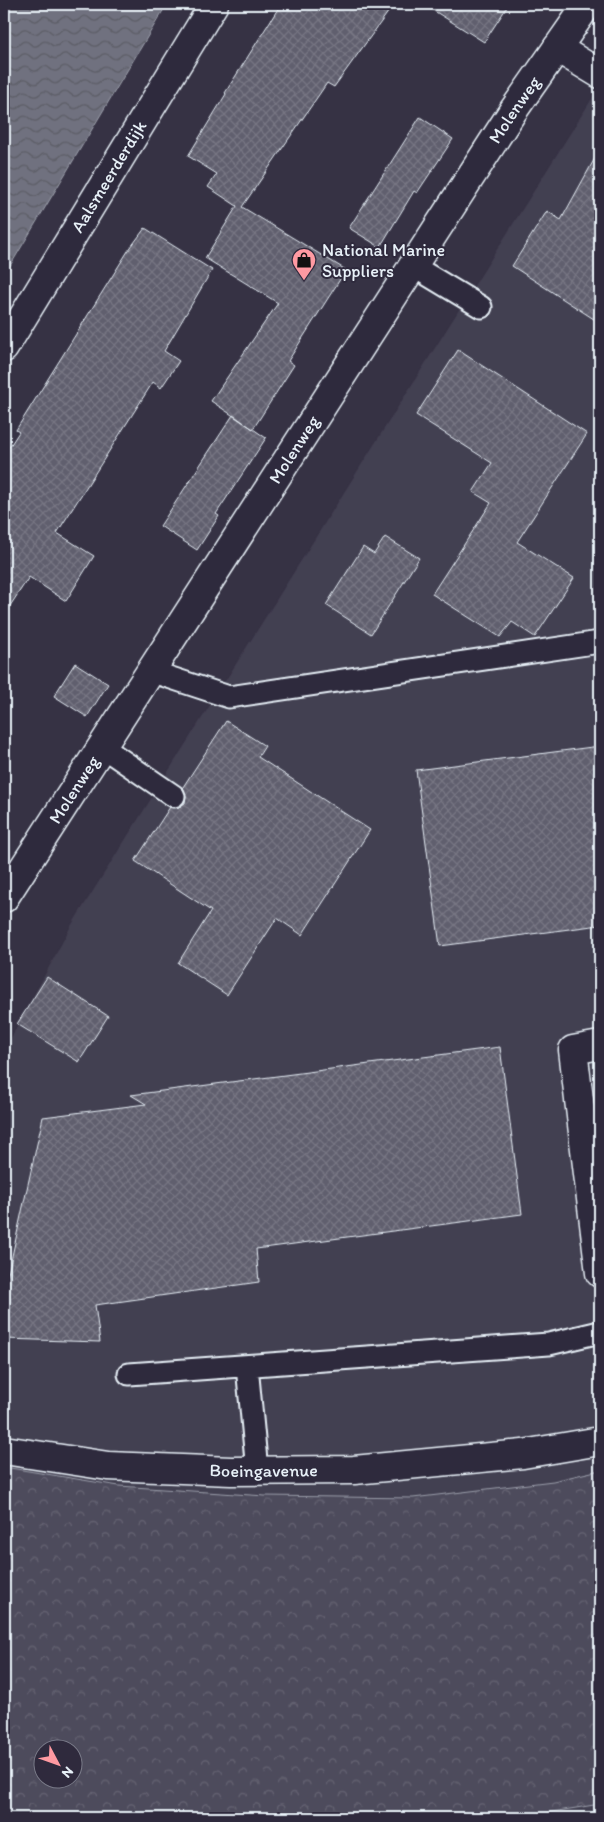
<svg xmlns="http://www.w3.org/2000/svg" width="604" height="1822" font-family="Itim,sans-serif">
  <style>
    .built { fill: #433f51; fill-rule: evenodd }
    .forest { fill: url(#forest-crowns); stroke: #9a9eaa; fill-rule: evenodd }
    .water { fill: url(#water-waves); stroke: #a0a4af }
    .building { fill: url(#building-cross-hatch); stroke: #e8f1f8 }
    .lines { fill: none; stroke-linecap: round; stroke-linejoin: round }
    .lane-casing { stroke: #e8f1f8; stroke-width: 25 }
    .street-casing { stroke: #e8f1f8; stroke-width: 31 }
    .secondary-casing { stroke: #e8f1f8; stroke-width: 31 }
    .lane { stroke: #2f2a3d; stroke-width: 21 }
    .street { stroke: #2f2a3d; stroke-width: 28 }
    .secondary { stroke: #2f2a3d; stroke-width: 28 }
    .labels { text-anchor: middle; stroke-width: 4; stroke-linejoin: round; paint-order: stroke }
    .street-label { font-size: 18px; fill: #e8f1f8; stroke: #2f2a3d }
    .poi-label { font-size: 18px; fill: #e8f1f8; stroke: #2f2a3d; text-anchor: start }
  </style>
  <defs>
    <pattern id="forest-crowns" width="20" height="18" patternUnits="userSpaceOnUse" patternTransform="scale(1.25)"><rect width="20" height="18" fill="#4d4b5c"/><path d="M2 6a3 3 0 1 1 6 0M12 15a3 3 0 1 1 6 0" fill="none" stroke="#676574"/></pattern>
    <pattern id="water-waves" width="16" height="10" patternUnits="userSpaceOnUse" patternTransform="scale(1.25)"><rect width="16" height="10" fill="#70717f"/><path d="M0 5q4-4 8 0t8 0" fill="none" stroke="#5b5c64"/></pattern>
    <pattern id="building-cross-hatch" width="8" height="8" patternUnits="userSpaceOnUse" patternTransform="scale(1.25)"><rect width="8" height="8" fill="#605e6e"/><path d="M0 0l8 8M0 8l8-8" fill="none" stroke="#777683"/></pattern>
  </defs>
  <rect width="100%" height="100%" fill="#363244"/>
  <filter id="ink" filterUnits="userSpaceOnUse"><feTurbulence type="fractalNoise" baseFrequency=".02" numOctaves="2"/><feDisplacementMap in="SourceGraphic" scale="10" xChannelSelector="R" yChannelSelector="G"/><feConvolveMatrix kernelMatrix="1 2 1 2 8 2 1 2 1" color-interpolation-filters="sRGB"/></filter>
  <g filter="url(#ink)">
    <path class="built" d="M 600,86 L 600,1818 L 4,1818 L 4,1051 L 71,926 ZM 42,1750 L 72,1750 L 72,1780 L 42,1780 Z"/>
    <path class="forest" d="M 4,1467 L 119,1486 L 265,1496 L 413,1498 L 553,1481 L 600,1470 L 600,1804 L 516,1818 L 4,1818 ZM 42,1750 L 72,1750 L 72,1780 L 42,1780 Z"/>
    <path class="water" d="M 4,4 L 167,4 L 4,276 Z"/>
    <path class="building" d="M 281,4 L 394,4 L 334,87 L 327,83 L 242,207 L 346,270 L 288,361 L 294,365 L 253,429 L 211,401 L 278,303 L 205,258 L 237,206 L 208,187 L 217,174 L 188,156 L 226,94 L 225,93 Z
      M 423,4 L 509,4 L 484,42 Z
      M 420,117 L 453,139 L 417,193 L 414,191 L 380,247 L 349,228 Z
      M 600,149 L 600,323 L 512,266 L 547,211 L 561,220 Z
      M 145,228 L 212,270 L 164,351 L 179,361 L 161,388 L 153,382 L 57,533 L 94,556 L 66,601 L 29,577 L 4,615 L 4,455 L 19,432 L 16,430 L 128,251 Z
      M 458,350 L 587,434 L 517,542 L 574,578 L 535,637 L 512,622 L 500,637 L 432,594 L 491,503 L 473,492 L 492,463 L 416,415 Z
      M 233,415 L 266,438 L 216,514 L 219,516 L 197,550 L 160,526 Z
      M 385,537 L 419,558 L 371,634 L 326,605 L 363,547 L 374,554 Z
      M 75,663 L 108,684 L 87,717 L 54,696 Z
      M 226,721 L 265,746 L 258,757 L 370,830 L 302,935 L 277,918 L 227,995 L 178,963 L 211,911 L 135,861 L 170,807 L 179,807 L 185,803 L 186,796 L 183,787 Z
      M 600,746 L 600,925 L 440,946 L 416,770 Z
      M 47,977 L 108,1016 L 79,1062 L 17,1024 Z
      M 500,1047 L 522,1214 L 256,1249 L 259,1282 L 95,1305 L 100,1342 L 4,1339 L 4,1292 L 43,1117 L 146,1104 L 131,1095 Z"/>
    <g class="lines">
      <g class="lane-casing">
        <path id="lane" d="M 413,266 L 481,307
          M 150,671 L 229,697 L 600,642
          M 101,746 L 174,796
          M 247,1366 L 257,1471
          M 129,1374 L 549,1344 L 600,1332"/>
      </g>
      <g class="street-casing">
        <g id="street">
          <path d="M 557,48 L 600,74"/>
          <path id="s1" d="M 4,348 L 214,4"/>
          <path id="s2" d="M 4,898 L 513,111 L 588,4"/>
          <path d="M 600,1045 L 573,1050 L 600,1273"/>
        </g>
      </g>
      <g class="secondary-casing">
        <g id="secondary">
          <path id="s3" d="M 4,1450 L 108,1466 L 231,1471 L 354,1470 L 523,1454 L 600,1441"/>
        </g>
      </g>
      <use href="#lane" class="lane"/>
      <use href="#street" class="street"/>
      <use href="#secondary" class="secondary"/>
    </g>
  </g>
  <defs>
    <g id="shop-pin" transform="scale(1.25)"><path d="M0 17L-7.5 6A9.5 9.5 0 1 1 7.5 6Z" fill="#ff9aa2" stroke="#2f2a3d"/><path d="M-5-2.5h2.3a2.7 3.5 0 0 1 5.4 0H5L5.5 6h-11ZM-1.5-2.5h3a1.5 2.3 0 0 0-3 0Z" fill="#111"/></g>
  </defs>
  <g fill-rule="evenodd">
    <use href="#shop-pin" x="304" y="260"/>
  </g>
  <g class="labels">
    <g class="street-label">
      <text dy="6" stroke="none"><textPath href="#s2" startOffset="939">Molenweg</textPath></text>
      <text dy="6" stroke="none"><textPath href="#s1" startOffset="201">Aalsmeerderdijk</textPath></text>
      <text dy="6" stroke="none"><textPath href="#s2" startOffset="534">Molenweg</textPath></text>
      <text dy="6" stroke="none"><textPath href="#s2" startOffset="129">Molenweg</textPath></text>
      <text dy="6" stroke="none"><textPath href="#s3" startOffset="261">Boeingavenue</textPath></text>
    </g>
    <g class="poi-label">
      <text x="322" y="256">National Marine<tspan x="322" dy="21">Suppliers</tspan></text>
    </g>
  </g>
  <rect width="604" height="1822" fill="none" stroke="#2f2a3d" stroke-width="20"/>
  <rect x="10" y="10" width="584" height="1802" fill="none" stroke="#e8f1f8" stroke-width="2" filter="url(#ink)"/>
  <g transform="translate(58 1764) rotate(131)"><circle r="24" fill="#2f2a3d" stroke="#797a88"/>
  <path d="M0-4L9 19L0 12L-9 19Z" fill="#ff9aa2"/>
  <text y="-8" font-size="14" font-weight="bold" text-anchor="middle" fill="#e8f1f8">N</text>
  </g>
</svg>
